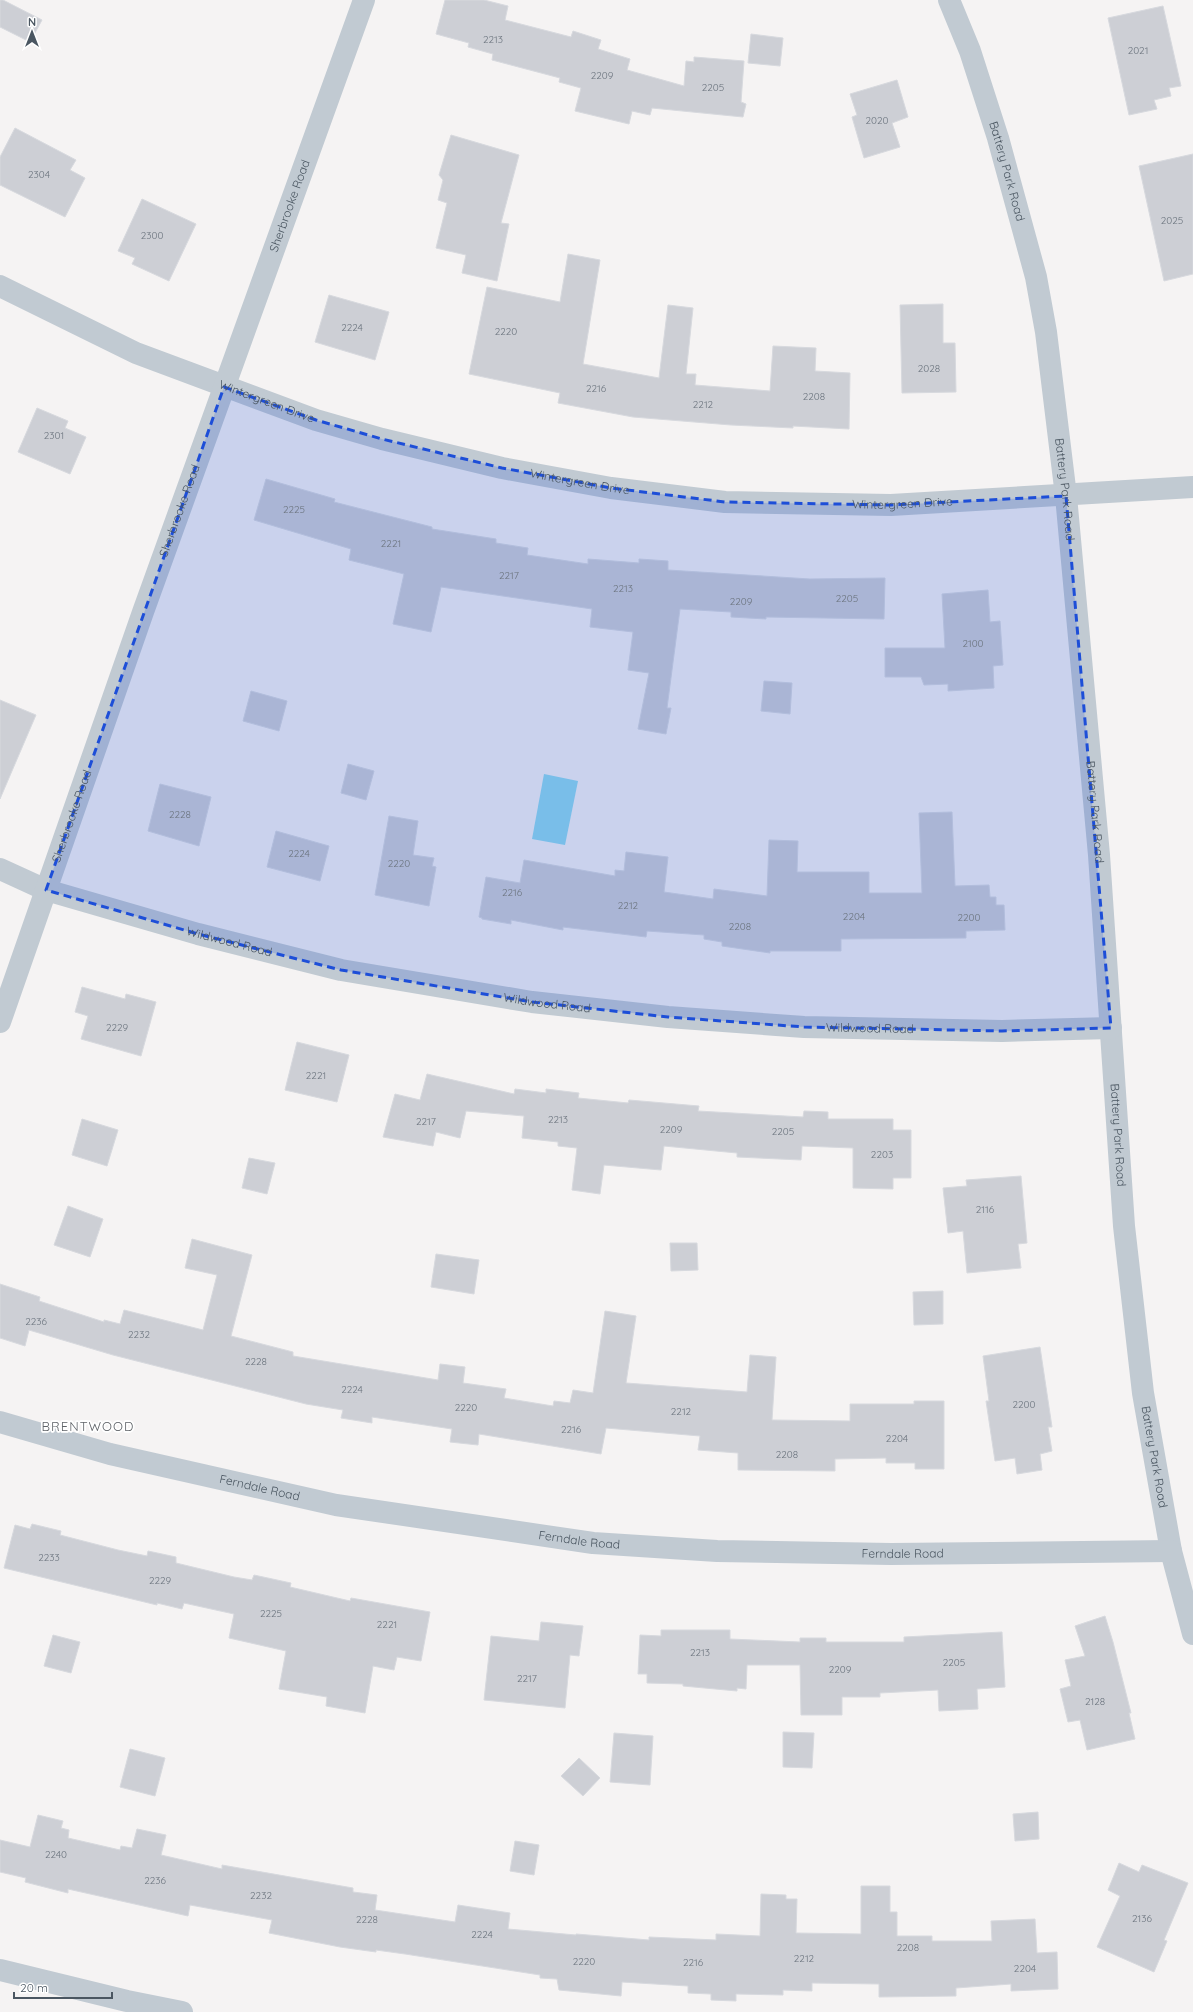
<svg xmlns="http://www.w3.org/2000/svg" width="1193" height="2012" font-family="Quicksand,sans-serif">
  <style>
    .water { fill: #90daee }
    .building { fill: #cdcfd5; stroke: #d7d9de }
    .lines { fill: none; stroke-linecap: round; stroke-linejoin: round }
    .street { stroke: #c1cad2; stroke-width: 22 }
    .marked { fill: #1d4ed8; fill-opacity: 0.2; stroke: #1d4ed8; stroke-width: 3; stroke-dasharray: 8 5; stroke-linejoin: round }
    .labels { text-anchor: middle; stroke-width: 3.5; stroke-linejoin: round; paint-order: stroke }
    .number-label { font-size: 10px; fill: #6b747e }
    .street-label { font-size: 12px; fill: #4a5661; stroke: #fff }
    .neighbourhood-label { font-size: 13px; letter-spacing: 1px; fill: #5f6368; stroke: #fff }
  </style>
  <rect width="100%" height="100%" fill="#f5f3f3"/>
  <path class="water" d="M 544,774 L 578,781 L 565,845 L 532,839 Z"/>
  <path class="building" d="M 0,0 L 3,0 L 42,20 L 30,42 L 0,27 Z
    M 445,0 L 484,0 L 508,6 L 505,20 L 571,37 L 573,31 L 601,40 L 598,49 L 630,59 L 627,70 L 684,86 L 686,61 L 694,62 L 694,57 L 744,61 L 741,102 L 746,104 L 743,117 L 652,108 L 650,115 L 632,111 L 629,124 L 575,111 L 581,88 L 559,82 L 560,78 L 492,60 L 493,54 L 468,47 L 469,43 L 436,34 Z
    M 1163,6 L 1181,86 L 1169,88 L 1171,96 L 1154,100 L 1157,109 L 1129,115 L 1108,18 Z
    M 751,34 L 783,38 L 780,66 L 748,63 Z
    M 897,80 L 908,117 L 892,123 L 900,147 L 864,158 L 852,117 L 857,115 L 850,94 Z
    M 15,128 L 76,160 L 70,170 L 85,178 L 65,217 L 0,185 L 0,157 Z
    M 451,135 L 519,155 L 501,223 L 509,224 L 497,281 L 462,273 L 466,255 L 436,248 L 447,203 L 438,200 L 443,180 L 439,175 Z
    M 1193,154 L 1193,274 L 1164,281 L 1139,166 Z
    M 142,199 L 196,224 L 169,281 L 132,264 L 135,258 L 118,251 Z
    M 568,254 L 600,260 L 583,364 L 659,378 L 668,305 L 693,308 L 686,374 L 696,374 L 695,385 L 770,391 L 773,346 L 816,348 L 815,371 L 850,373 L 849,429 L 793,426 L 793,428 L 731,425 L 633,417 L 558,403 L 560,393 L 469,374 L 487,287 L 560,302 Z
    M 329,295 L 389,312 L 375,360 L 315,342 Z
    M 943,304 L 943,343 L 955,343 L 956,392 L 902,393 L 900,305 Z
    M 37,408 L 68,421 L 65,428 L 86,437 L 70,474 L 18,452 Z
    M 266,479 L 335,499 L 334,502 L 432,527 L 432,529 L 496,539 L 496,543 L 528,548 L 527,555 L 588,564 L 588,559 L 639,563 L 639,559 L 668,561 L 668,570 L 810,579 L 885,578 L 884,619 L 766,617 L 766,619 L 731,617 L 731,612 L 680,609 L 667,708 L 671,708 L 666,734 L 638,729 L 649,673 L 628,670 L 633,632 L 590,627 L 592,609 L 441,587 L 431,632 L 393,624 L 404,574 L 349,560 L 351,549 L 254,520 Z
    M 988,590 L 990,622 L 1000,621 L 1003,665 L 993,666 L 994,688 L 948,691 L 948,684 L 924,685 L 921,677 L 885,677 L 885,648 L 945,648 L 942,594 Z
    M 764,681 L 792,683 L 790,714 L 761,711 Z
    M 251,691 L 287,701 L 279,731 L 243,721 Z
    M 0,700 L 36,715 L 0,799 Z
    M 348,764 L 374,771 L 366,800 L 341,793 Z
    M 160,784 L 211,797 L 199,846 L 148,831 Z
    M 952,812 L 955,886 L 989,885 L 990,897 L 996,897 L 996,905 L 1004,905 L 1005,930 L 966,931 L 966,938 L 841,939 L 841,951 L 770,951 L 770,953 L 722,946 L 722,942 L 704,939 L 704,935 L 647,931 L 646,937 L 563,927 L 563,930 L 511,920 L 511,924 L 482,919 L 482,918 L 479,917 L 486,877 L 520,883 L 524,860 L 615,876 L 615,870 L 624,871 L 626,852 L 668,857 L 664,892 L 713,899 L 714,889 L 767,896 L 769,840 L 798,841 L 797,872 L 869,872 L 869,893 L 922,893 L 919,813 Z
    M 389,816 L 418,821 L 413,855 L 434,858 L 432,866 L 436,867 L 429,906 L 375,895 Z
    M 276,831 L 329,846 L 320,881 L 267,867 Z
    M 82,987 L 125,999 L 126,994 L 156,1002 L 141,1056 L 81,1039 L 88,1016 L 75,1012 Z
    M 297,1042 L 349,1055 L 337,1102 L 285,1090 Z
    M 427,1074 L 514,1094 L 515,1089 L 546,1093 L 546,1089 L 579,1093 L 578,1098 L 628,1103 L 629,1100 L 699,1106 L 698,1111 L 803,1117 L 804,1111 L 828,1112 L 828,1119 L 893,1119 L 893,1130 L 911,1130 L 911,1178 L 893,1178 L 893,1189 L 853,1188 L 853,1148 L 802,1146 L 801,1160 L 737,1157 L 737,1153 L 664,1146 L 661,1170 L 604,1165 L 600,1194 L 572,1190 L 577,1148 L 558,1146 L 558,1142 L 522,1138 L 524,1116 L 466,1111 L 460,1138 L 436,1132 L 433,1146 L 383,1137 L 395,1094 L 420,1100 Z
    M 82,1119 L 118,1130 L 107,1166 L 72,1155 Z
    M 249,1158 L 275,1163 L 267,1194 L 242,1188 Z
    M 1021,1176 L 1027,1243 L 1018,1244 L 1021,1268 L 967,1273 L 963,1231 L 948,1233 L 943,1188 L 967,1186 L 966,1180 Z
    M 68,1206 L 103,1219 L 90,1257 L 54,1245 Z
    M 192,1239 L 252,1255 L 231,1336 L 293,1352 L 293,1356 L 438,1380 L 440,1364 L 465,1367 L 463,1383 L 506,1389 L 504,1398 L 553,1406 L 554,1401 L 570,1403 L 573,1390 L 593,1393 L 605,1311 L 636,1316 L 626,1383 L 747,1392 L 750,1355 L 776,1357 L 772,1420 L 850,1421 L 850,1404 L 914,1404 L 914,1401 L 944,1401 L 944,1469 L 915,1469 L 915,1463 L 886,1463 L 886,1458 L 835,1459 L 835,1471 L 738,1470 L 738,1453 L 698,1450 L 700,1436 L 606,1428 L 601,1454 L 479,1434 L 478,1445 L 450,1442 L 452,1429 L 372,1417 L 372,1423 L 341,1418 L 343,1410 L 306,1404 L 113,1355 L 29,1330 L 25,1346 L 0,1338 L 0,1284 L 40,1297 L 39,1301 L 104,1322 L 104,1320 L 120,1324 L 124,1310 L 203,1330 L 217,1275 L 185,1268 Z
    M 670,1243 L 697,1243 L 698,1270 L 671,1271 Z
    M 436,1254 L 479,1260 L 474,1294 L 431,1287 Z
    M 943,1291 L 943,1324 L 914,1325 L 913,1292 Z
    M 1040,1347 L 1052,1427 L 1048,1427 L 1052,1451 L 1040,1454 L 1042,1470 L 1017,1474 L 1015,1458 L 995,1461 L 986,1401 L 989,1401 L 983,1356 Z
    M 32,1524 L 61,1531 L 60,1535 L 118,1550 L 147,1556 L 148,1551 L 176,1557 L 176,1563 L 234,1577 L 252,1580 L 254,1575 L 291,1583 L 290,1587 L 350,1601 L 351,1598 L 430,1612 L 421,1661 L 397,1657 L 394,1670 L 373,1666 L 365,1713 L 326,1706 L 327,1697 L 279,1689 L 286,1651 L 229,1638 L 234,1614 L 184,1603 L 182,1609 L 157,1603 L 157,1605 L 4,1568 L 15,1525 L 30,1529 Z
    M 1105,1616 L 1113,1642 L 1131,1713 L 1129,1713 L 1135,1739 L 1087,1750 L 1080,1720 L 1068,1722 L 1060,1689 L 1071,1686 L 1065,1660 L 1085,1656 L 1075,1626 Z
    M 541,1622 L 583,1626 L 579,1656 L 570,1655 L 565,1708 L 484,1700 L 491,1636 L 539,1641 Z
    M 661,1630 L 730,1630 L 730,1639 L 800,1642 L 800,1638 L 826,1638 L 826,1642 L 904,1642 L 904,1637 L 1002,1632 L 1005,1687 L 977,1689 L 978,1709 L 939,1711 L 938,1690 L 880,1693 L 880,1697 L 842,1697 L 842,1715 L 801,1715 L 800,1665 L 747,1665 L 746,1689 L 737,1688 L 737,1691 L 683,1686 L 683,1684 L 647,1683 L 647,1674 L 638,1674 L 640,1635 L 661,1636 Z
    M 53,1635 L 80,1642 L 71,1673 L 44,1666 Z
    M 783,1732 L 814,1733 L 812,1768 L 783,1767 Z
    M 614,1733 L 653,1736 L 650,1785 L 610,1782 Z
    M 130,1749 L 165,1758 L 155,1796 L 120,1787 Z
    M 579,1758 L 600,1778 L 583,1796 L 561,1776 Z
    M 1038,1812 L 1039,1839 L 1015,1841 L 1013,1814 Z
    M 38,1815 L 63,1821 L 61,1828 L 69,1830 L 68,1838 L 120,1850 L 121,1846 L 132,1848 L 137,1829 L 166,1835 L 161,1855 L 222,1869 L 222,1865 L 353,1888 L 353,1892 L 377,1895 L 375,1910 L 455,1922 L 458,1905 L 510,1913 L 508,1929 L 576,1935 L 576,1934 L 649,1940 L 649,1937 L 716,1940 L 716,1934 L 760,1936 L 761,1894 L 786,1895 L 786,1899 L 797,1899 L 796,1933 L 861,1934 L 861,1886 L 890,1886 L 890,1912 L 897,1912 L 897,1936 L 932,1936 L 932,1941 L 992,1941 L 991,1921 L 1035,1919 L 1037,1953 L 1057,1952 L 1058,1989 L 1011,1991 L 1011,1984 L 956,1988 L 956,1996 L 879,1997 L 879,1984 L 812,1983 L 812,1991 L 783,1990 L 783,1995 L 736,1994 L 736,2001 L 711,2000 L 711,1994 L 688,1993 L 688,1986 L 622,1982 L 621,1996 L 559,1990 L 557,1979 L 540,1978 L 540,1975 L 405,1954 L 376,1950 L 376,1952 L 340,1947 L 269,1933 L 272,1920 L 190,1905 L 188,1916 L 68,1889 L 68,1893 L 25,1882 L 26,1878 L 0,1872 L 0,1840 L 30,1847 Z
    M 515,1841 L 539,1845 L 534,1875 L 510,1871 Z
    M 1119,1863 L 1139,1872 L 1142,1865 L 1188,1883 L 1164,1940 L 1167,1941 L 1154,1972 L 1097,1947 L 1120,1896 L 1108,1890 Z"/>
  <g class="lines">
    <g class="street">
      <path id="s1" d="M 949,0 L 970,51 L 998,138 L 1036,277 L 1046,332 L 1066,496 L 1099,855 L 1124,1226 L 1143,1393 L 1171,1551 L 1193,1634"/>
      <path id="s2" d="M 0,286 L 136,353 L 316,420 L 382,439 L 502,468 L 611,488 L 725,502 L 891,505 L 1193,487"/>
      <path id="s3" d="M 0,869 L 46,890 L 198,934 L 341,970 L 532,1002 L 668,1017 L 804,1027 L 1002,1031 L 1111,1028"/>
      <path id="s4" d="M 0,1022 L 143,612 L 364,0"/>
      <path id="s5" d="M 0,1422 L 110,1454 L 336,1505 L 593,1543 L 717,1551 L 891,1554 L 1171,1551"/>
      <path d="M 0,1970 L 127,2001 L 182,2012"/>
    </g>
  </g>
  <path class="marked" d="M 224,387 L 316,420 L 382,439 L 502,468 L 611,488 L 725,502 L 891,505 L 1066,496 L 1111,1028 L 1002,1031 L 804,1027 L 668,1017 L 532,1002 L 341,970 L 198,934 L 46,890 Z"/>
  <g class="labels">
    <g class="number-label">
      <text x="493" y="43">2213</text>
      <text x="1138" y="54">2021</text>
      <text x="602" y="79">2209</text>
      <text x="713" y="91">2205</text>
      <text x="877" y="124">2020</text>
      <text x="39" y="178">2304</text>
      <text x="1172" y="224">2025</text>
      <text x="152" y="239">2300</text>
      <text x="352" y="331">2224</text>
      <text x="506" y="335">2220</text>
      <text x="929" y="372">2028</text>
      <text x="596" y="392">2216</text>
      <text x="814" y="400">2208</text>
      <text x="703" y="408">2212</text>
      <text x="54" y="439">2301</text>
      <text x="294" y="513">2225</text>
      <text x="391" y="547">2221</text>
      <text x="509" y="579">2217</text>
      <text x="623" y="592">2213</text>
      <text x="847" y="602">2205</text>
      <text x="741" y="605">2209</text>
      <text x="973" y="647">2100</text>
      <text x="180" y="818">2228</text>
      <text x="299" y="857">2224</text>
      <text x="399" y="867">2220</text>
      <text x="512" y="896">2216</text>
      <text x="628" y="909">2212</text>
      <text x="854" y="920">2204</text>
      <text x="969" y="921">2200</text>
      <text x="740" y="930">2208</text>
      <text x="117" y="1031">2229</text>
      <text x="316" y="1079">2221</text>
      <text x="558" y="1123">2213</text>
      <text x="426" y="1125">2217</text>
      <text x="671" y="1133">2209</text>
      <text x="783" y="1135">2205</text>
      <text x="882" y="1158">2203</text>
      <text x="985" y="1213">2116</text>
      <text x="36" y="1325">2236</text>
      <text x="139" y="1338">2232</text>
      <text x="256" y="1365">2228</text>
      <text x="352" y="1393">2224</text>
      <text x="1024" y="1408">2200</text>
      <text x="466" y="1411">2220</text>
      <text x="681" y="1415">2212</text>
      <text x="571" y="1433">2216</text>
      <text x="897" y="1442">2204</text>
      <text x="787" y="1458">2208</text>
      <text x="49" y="1561">2233</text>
      <text x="160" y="1584">2229</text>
      <text x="271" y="1617">2225</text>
      <text x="387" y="1628">2221</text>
      <text x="700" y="1656">2213</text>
      <text x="954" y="1666">2205</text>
      <text x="840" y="1673">2209</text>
      <text x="527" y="1682">2217</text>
      <text x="1095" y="1705">2128</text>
      <text x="56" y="1858">2240</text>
      <text x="155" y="1884">2236</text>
      <text x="261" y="1899">2232</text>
      <text x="1142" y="1922">2136</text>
      <text x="367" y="1923">2228</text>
      <text x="482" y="1938">2224</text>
      <text x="908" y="1951">2208</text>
      <text x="804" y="1962">2212</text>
      <text x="584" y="1965">2220</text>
      <text x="693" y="1966">2216</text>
      <text x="1025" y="1972">2204</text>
    </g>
    <g class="street-label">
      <text dy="4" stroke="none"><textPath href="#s1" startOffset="181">Battery Park Road</textPath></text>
      <text dy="4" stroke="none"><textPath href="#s4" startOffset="866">Sherbrooke Road</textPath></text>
      <text dy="4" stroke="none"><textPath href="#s2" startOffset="291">Wintergreen Drive</textPath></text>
      <text dy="4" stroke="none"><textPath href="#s2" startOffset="615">Wintergreen Drive</textPath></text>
      <text dy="4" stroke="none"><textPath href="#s1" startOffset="505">Battery Park Road</textPath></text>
      <text dy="4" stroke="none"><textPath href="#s2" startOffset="939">Wintergreen Drive</textPath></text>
      <text dy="4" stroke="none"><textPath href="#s4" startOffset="542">Sherbrooke Road</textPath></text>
      <text dy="4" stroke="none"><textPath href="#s1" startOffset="829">Battery Park Road</textPath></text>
      <text dy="4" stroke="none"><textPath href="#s4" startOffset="218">Sherbrooke Road</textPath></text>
      <text dy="4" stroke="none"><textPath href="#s3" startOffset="241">Wildwood Road</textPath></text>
      <text dy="4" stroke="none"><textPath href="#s3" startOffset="565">Wildwood Road</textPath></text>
      <text dy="4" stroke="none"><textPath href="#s3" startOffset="889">Wildwood Road</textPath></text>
      <text dy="4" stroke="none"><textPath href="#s1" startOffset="1153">Battery Park Road</textPath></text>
      <text dy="4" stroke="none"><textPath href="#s1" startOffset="1477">Battery Park Road</textPath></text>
      <text dy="4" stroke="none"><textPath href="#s5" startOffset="268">Ferndale Road</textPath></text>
      <text dy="4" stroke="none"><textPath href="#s5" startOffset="592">Ferndale Road</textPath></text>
      <text dy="4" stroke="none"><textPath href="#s5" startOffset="916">Ferndale Road</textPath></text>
    </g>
    <g class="neighbourhood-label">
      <text x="88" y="1431">BRENTWOOD</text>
    </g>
  </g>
  <g transform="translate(32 32)" stroke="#ffffff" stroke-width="3" paint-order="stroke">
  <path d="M0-3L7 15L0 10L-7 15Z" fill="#4a5661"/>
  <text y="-6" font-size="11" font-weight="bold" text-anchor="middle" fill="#4a5661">N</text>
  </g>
  <path d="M14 1992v6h98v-6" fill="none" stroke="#4a5661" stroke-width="2"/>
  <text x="20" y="1992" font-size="12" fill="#4a5661" stroke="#ffffff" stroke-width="3" paint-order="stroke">20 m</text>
</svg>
